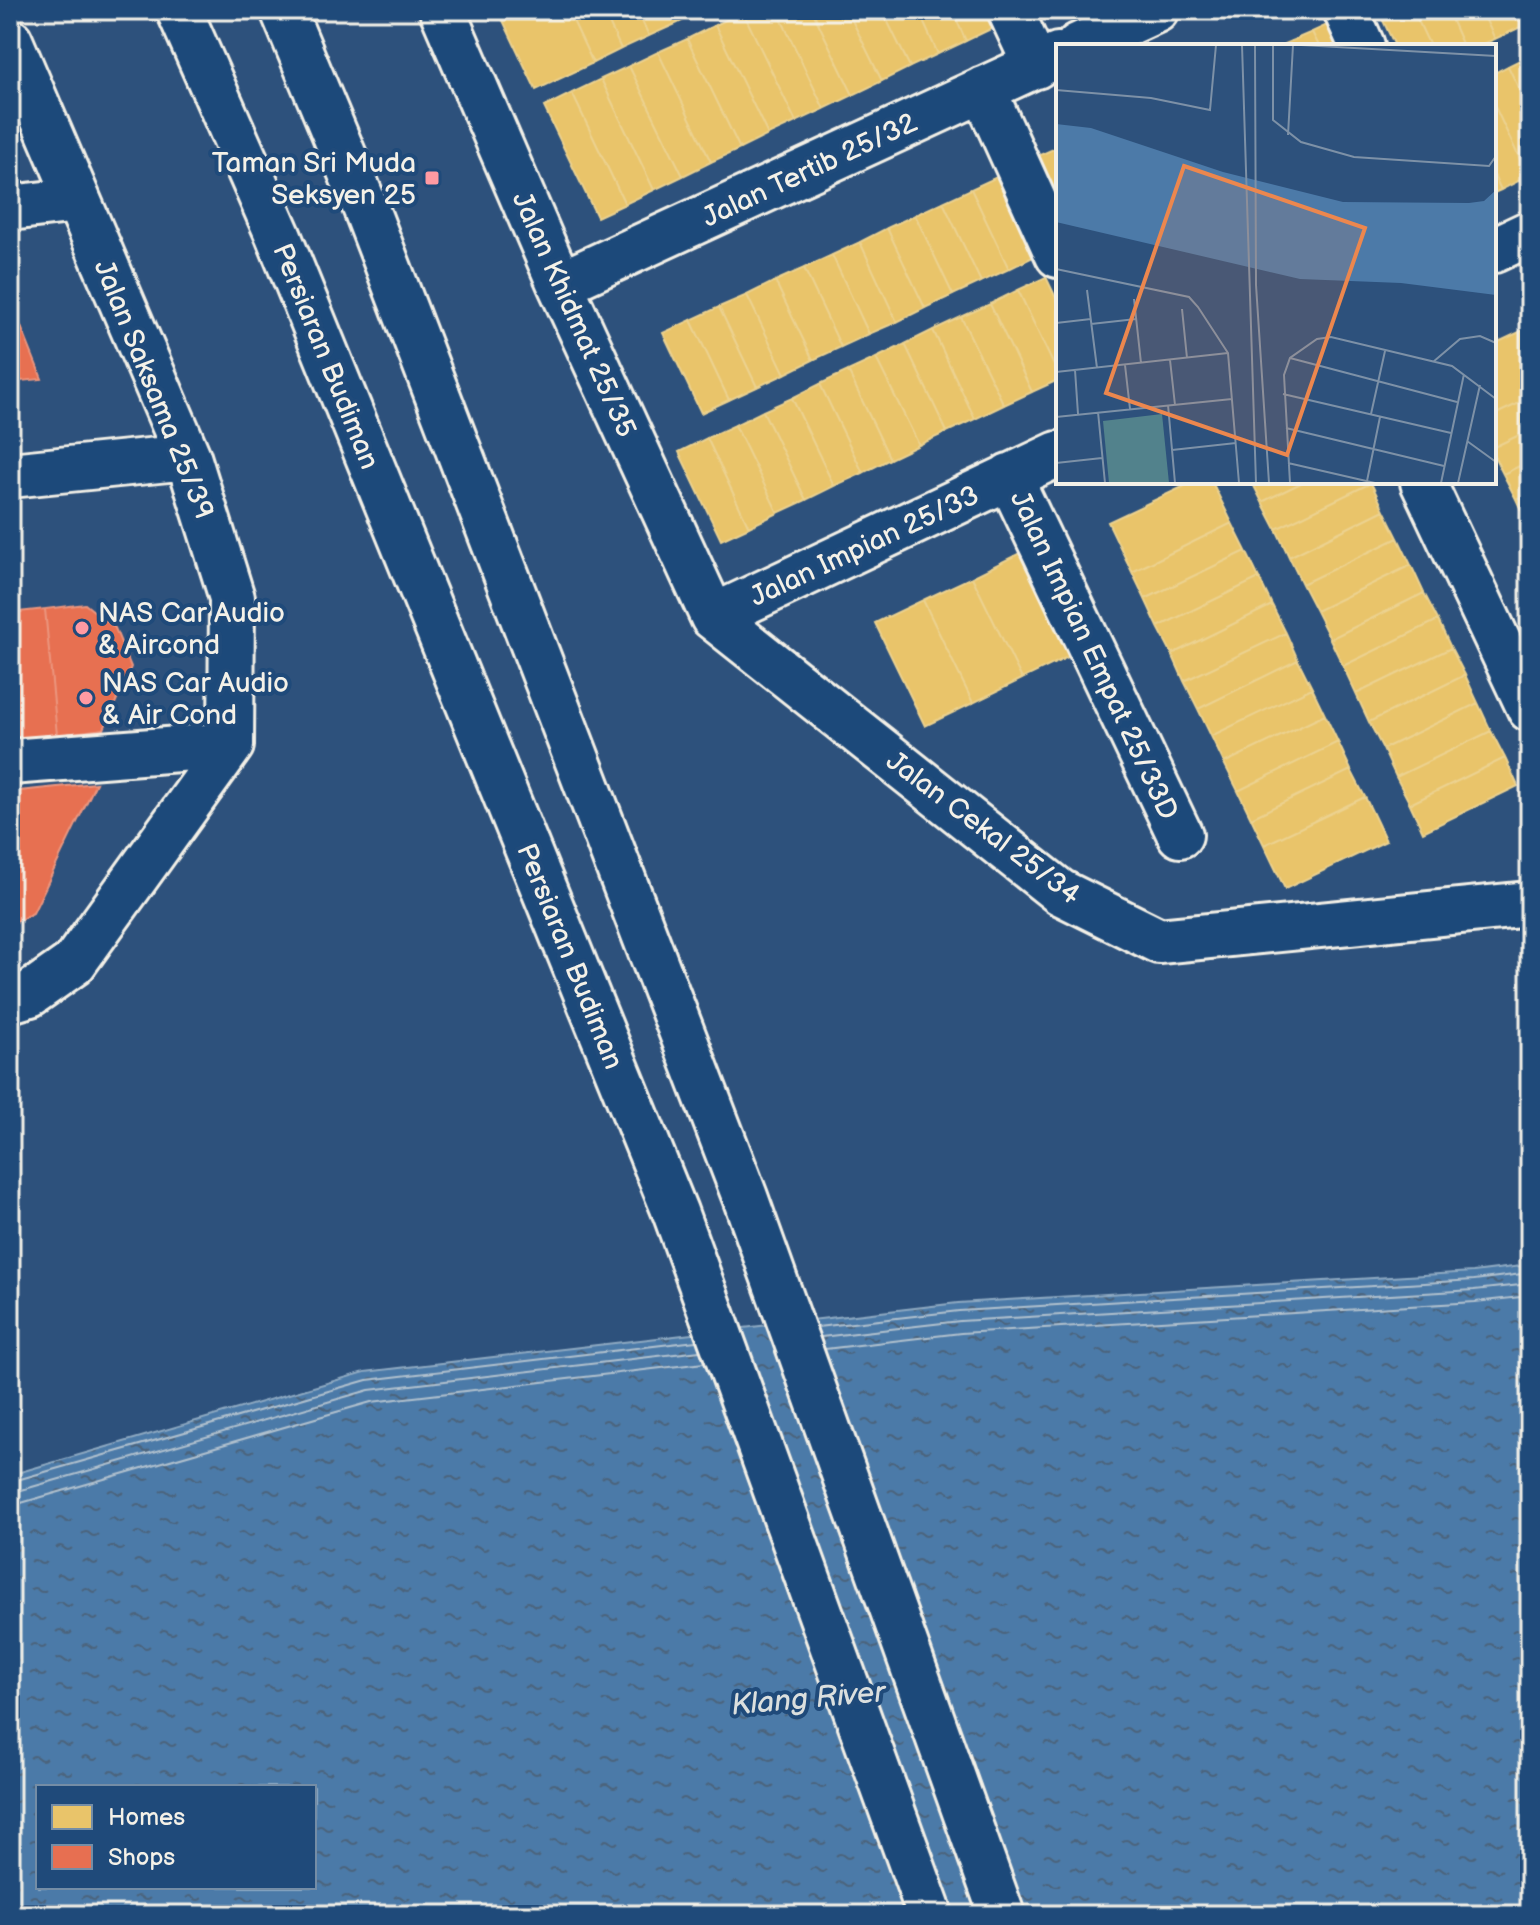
<svg xmlns="http://www.w3.org/2000/svg" width="1540" height="1925" font-family="'Balsamiq Sans',sans-serif">
  <style>
    .water { fill: url(#water-ripples); stroke: #8faac2; stroke-width: 2; fill-rule: evenodd }
    .homes { fill: #e9c46a; stroke: #ecd290; stroke-width: 2 }
    .shops { fill: #e76f51; stroke: #eb967e; stroke-width: 2 }
    .lines { fill: none; stroke-linecap: round; stroke-linejoin: round }
    .shore { stroke: #b1c1ce; stroke-width: 2 }
    .minor-casing { stroke: #f4f1e8; stroke-width: 50 }
    .major-casing { stroke: #f4f1e8; stroke-width: 50 }
    .minor { stroke: #1f4a7a; stroke-width: 44 }
    .major { stroke: #1f4a7a; stroke-width: 44 }
    .poi-dot { fill: #ff9aa2; stroke: #1f4a7a; stroke-width: 3 }
    .labels { text-anchor: middle; stroke-width: 8; stroke-linejoin: round; paint-order: stroke }
    .poi-label { font-size: 28px; fill: #f4f1e8; stroke: #1f4a7a; text-anchor: start }
    .street-label { font-size: 28px; fill: #f4f1e8; stroke: #1f4a7a }
    .water-label { font-size: 30px; font-style: italic; fill: #dbdfde; stroke: #1f4a7a }
    .inset-road { fill: none; stroke: #7d91a7; stroke-width: 2 }
    .view { fill: #ec874e; fill-opacity: 0.15; stroke: #ec874e; stroke-width: 4 }
    .inset-edge { fill: none; stroke: #f4f1e8; stroke-width: 4 }
  </style>
  <defs>
    <pattern id="water-ripples" width="26" height="14" patternUnits="userSpaceOnUse" patternTransform="scale(2)"><rect width="26" height="14" fill="#4c7aa8"/><path d="M2 4q2-2 4 0t4 0M15 11q2-2 4 0t4 0" fill="none" stroke="#4b647c"/></pattern>
  </defs>
  <rect width="100%" height="100%" fill="#2d517c"/>
  <filter id="ink" filterUnits="userSpaceOnUse"><feTurbulence type="fractalNoise" baseFrequency=".0125" numOctaves="2"/><feDisplacementMap in="SourceGraphic" scale="16" xChannelSelector="R" yChannelSelector="G"/><feConvolveMatrix kernelMatrix="1 2 1 2 8 2 1 2 1" color-interpolation-filters="sRGB"/></filter>
  <g filter="url(#ink)">
    <path class="water" d="M 1530,1265 L 1530,1915 L 10,1915 L 10,1475 L 365,1372 L 958,1303 L 1473,1272 ZM 38,1787 L 314,1787 L 314,1887 L 38,1887 Z"/>
    <path class="homes" d="M 498,10 L 568,10 L 593,63 L 536,90 Z
      M 568,10 L 603,10 L 621,49 L 593,63 Z
      M 603,10 L 637,10 L 649,36 L 621,49 Z
      M 637,10 L 672,10 L 678,23 L 649,36 Z
      M 672,10 L 704,10 L 678,23 Z
      M 747,10 L 777,10 L 824,109 L 796,122 L 743,12 Z
      M 777,10 L 812,10 L 853,95 L 824,109 Z
      M 812,10 L 847,10 L 882,81 L 853,95 Z
      M 847,10 L 882,10 L 910,67 L 882,81 Z
      M 882,10 L 918,10 L 938,54 L 910,67 Z
      M 918,10 L 952,10 L 966,41 L 938,54 Z
      M 952,10 L 987,10 L 995,27 L 966,41 Z
      M 1378,10 L 1413,10 L 1430,46 L 1395,46 Z
      M 1413,10 L 1447,10 L 1463,46 L 1430,46 Z
      M 1447,10 L 1481,10 L 1495,39 L 1479,46 L 1463,46 Z
      M 1481,10 L 1516,10 L 1523,26 L 1495,39 Z
      M 1516,10 L 1530,10 L 1530,23 L 1523,26 Z
      M 743,12 L 796,122 L 768,135 L 715,25 Z
      M 1340,19 L 1353,46 L 1319,46 L 1312,32 Z
      M 715,25 L 768,135 L 740,149 L 687,39 Z
      M 1312,32 L 1319,46 L 1285,46 L 1284,44 Z
      M 687,39 L 740,149 L 711,162 L 658,52 Z
      M 658,52 L 711,162 L 683,176 L 629,66 Z
      M 1530,55 L 1530,112 L 1508,66 Z
      M 629,66 L 683,176 L 654,190 L 601,79 Z
      M 1508,66 L 1530,112 L 1530,175 L 1528,176 L 1494,105 L 1494,73 Z
      M 601,79 L 654,190 L 625,204 L 572,93 Z
      M 572,93 L 625,204 L 597,217 L 544,107 Z
      M 1494,105 L 1528,176 L 1501,190 L 1494,175 Z
      M 1058,147 L 1058,213 L 1033,158 Z
      M 1494,175 L 1501,190 L 1494,193 Z
      M 999,176 L 1037,255 L 1009,269 L 971,189 Z
      M 971,189 L 1009,269 L 981,282 L 943,202 Z
      M 943,202 L 981,282 L 953,295 L 915,215 Z
      M 915,215 L 953,295 L 925,308 L 887,228 Z
      M 887,228 L 925,308 L 897,322 L 860,242 Z
      M 860,242 L 897,322 L 869,334 L 832,255 Z
      M 832,255 L 869,334 L 841,347 L 804,268 Z
      M 804,268 L 841,347 L 813,360 L 775,281 Z
      M 1046,277 L 1058,302 L 1058,374 L 1018,290 Z
      M 775,281 L 813,360 L 785,374 L 747,295 Z
      M 1018,290 L 1058,374 L 1058,380 L 1032,392 L 990,304 Z
      M 747,295 L 785,374 L 757,387 L 719,307 Z
      M 990,304 L 1032,392 L 1004,405 L 961,317 Z
      M 719,307 L 757,387 L 729,400 L 691,320 Z
      M 961,317 L 1004,405 L 975,419 L 933,330 Z
      M 691,320 L 729,400 L 701,413 L 663,333 Z
      M 1530,327 L 1530,398 L 1494,415 L 1494,344 Z
      M 933,330 L 975,419 L 947,432 L 905,344 Z
      M 905,344 L 947,432 L 919,445 L 876,358 Z
      M 876,358 L 919,445 L 890,459 L 848,371 Z
      M 848,371 L 890,459 L 863,473 L 820,384 Z
      M 820,384 L 863,473 L 834,486 L 792,398 Z
      M 792,398 L 834,486 L 806,500 L 763,411 Z
      M 1530,398 L 1530,430 L 1494,447 L 1494,415 Z
      M 763,411 L 806,500 L 778,513 L 735,425 Z
      M 735,425 L 778,513 L 749,527 L 707,438 Z
      M 1530,430 L 1530,461 L 1503,474 L 1494,456 L 1494,447 Z
      M 707,438 L 749,527 L 721,540 L 679,452 Z
      M 1530,461 L 1530,493 L 1516,499 L 1503,474 Z
      M 1193,482 L 1212,482 L 1232,523 L 1132,572 L 1108,522 Z
      M 1252,482 L 1303,482 L 1262,502 Z
      M 1303,482 L 1371,482 L 1371,483 L 1276,529 L 1262,502 Z
      M 1371,483 L 1384,510 L 1289,557 L 1276,529 Z
      M 1530,493 L 1530,524 L 1528,525 L 1516,499 Z
      M 1384,510 L 1398,538 L 1302,584 L 1289,557 Z
      M 1232,523 L 1246,551 L 1145,599 L 1132,572 Z
      M 1398,538 L 1411,565 L 1316,611 L 1302,584 Z
      M 1246,551 L 1259,578 L 1158,627 L 1145,599 Z
      M 1020,553 L 1070,656 L 1022,679 L 972,577 Z
      M 1411,565 L 1424,593 L 1330,639 L 1316,611 Z
      M 972,577 L 1022,679 L 973,703 L 923,600 Z
      M 1259,578 L 1272,605 L 1172,654 L 1158,627 Z
      M 1424,593 L 1438,620 L 1343,666 L 1330,639 Z
      M 923,600 L 973,703 L 925,726 L 875,623 Z
      M 1272,605 L 1286,633 L 1184,681 L 1172,654 Z
      M 1438,620 L 1451,648 L 1356,694 L 1343,666 Z
      M 1286,633 L 1298,660 L 1198,709 L 1184,681 Z
      M 1451,648 L 1465,675 L 1369,722 L 1356,694 Z
      M 1298,660 L 1312,688 L 1211,736 L 1198,709 Z
      M 1465,675 L 1478,703 L 1383,749 L 1369,722 Z
      M 1312,688 L 1325,715 L 1224,763 L 1211,736 Z
      M 1478,703 L 1491,731 L 1396,777 L 1383,749 Z
      M 1325,715 L 1338,742 L 1238,791 L 1224,763 Z
      M 1491,731 L 1505,758 L 1410,804 L 1396,777 Z
      M 1338,742 L 1351,770 L 1251,818 L 1238,791 Z
      M 1505,758 L 1518,786 L 1423,832 L 1410,804 Z
      M 1351,770 L 1365,797 L 1264,845 L 1251,818 Z
      M 1365,797 L 1386,841 L 1285,889 L 1264,845 Z"/>
    <path class="shops" d="M 10,299 L 42,379 L 10,382 Z
      M 85,604 L 115,628 L 131,667 L 104,729 L 57,735 L 45,609 Z
      M 45,609 L 57,735 L 10,739 L 10,613 Z
      M 96,783 L 33,913 L 10,925 L 10,792 Z"/>
    <g class="lines">
      <path class="shore" d="M 817,1327 L 959,1311 L 1474,1280 L 1530,1273
        M 821,1337 L 960,1321 L 1474,1290 L 1530,1284
        M 825,1349 L 961,1333 L 1475,1302 L 1530,1296
        M 10,1482 L 367,1380 L 696,1341
        M 10,1492 L 18,1491 L 369,1390 L 700,1351
        M 10,1504 L 21,1503 L 371,1402 L 704,1363"/>
      <g class="minor-casing">
        <path id="minor" d="M 442,10 L 560,284 L 713,617 L 1060,892 L 1159,941 L 1530,904
          M 1010,10 L 1036,66
          M 1346,10 L 1362,46
          M 10,41 L 188,457 L 232,598 L 231,745 L 74,963 L 30,994 L 10,1000
          M 1078,46 L 1156,10
          M 983,89 L 1058,255
          M 10,208 L 78,200
          M 1494,250 L 1530,233
          M 560,284 L 1058,55
          M 10,475 L 188,457
          M 1009,476 L 1180,835
          M 1423,482 L 1530,709
          M 713,617 L 1058,454
          M 10,762 L 231,745"/>
      </g>
      <g class="major-casing">
        <path id="major" d="M 179,10 L 278,235 L 675,1212 L 930,1915
          M 283,10 L 366,209 L 745,1197 L 1002,1915"/>
      </g>
      <use href="#minor" class="minor"/>
      <use href="#major" class="major"/>
    </g>
  </g>
  <g class="poi-dot">
    <rect x="424" y="170" width="16" height="16" rx="4"/>
    <circle cx="82" cy="628" r="8"/>
    <circle cx="86" cy="698" r="8"/>
  </g>
  <g class="labels">
    <g class="poi-label">
      <text x="416" y="172" text-anchor="end">Taman Sri Muda<tspan x="416" dy="32">Seksyen 25</tspan></text>
      <text x="98" y="622">NAS Car Audio<tspan x="98" dy="32">&amp; Aircond</tspan></text>
      <text x="102" y="692">NAS Car Audio<tspan x="102" dy="32">&amp; Air Cond</tspan></text>
    </g>
    <g class="street-label">
      <text transform="translate(809 169) rotate(-25)" y="10">Jalan Tertib 25/32</text>
      <text transform="translate(575 314) rotate(66)" y="10">Jalan Khidmat 25/35</text>
      <text transform="translate(327 356) rotate(68)" y="10">Persiaran Budiman</text>
      <text transform="translate(155 389) rotate(68)" y="10">Jalan Saksama 25/39</text>
      <text transform="translate(864 545) rotate(-25)" y="10">Jalan Impian 25/33</text>
      <text transform="translate(1095 655) rotate(65)" y="10">Jalan Impian Empat 25/33D</text>
      <text transform="translate(984 827) rotate(37)" y="10">Jalan Cekal 25/34</text>
      <text transform="translate(571 956) rotate(68)" y="10">Persiaran Budiman</text>
    </g>
    <g class="water-label">
      <text transform="translate(808 1698) rotate(-5)" y="10">Klang River</text>
    </g>
  </g>
  <g transform="translate(1056 44)">
    <rect width="440" height="440" fill="#2d517c"/>
    <path d="M 106,370 L 113,439 L 53,439 L 47,377 Z" fill="#52828c"/>
    <path d="M 0,80 L 35,84 L 167,128 L 287,158 L 413,159 L 428,157 L 440,146 L 440,251 L 345,239 L 244,235 L 0,178 Z" fill="#4c7aa8"/>
    <path class="inset-road" d="M 186,1 L 200,439M 199,1 L 200,241 L 213,439M 217,1 L 217,76 L 245,98 L 298,113 L 433,122 L 440,112M 245,1 L 440,12M 0,46 L 95,54 L 154,66 L 160,1M 232,91 L 237,1M 0,225 L 133,253 L 142,263 L 172,309 L 183,439M 31,246 L 41,324M 78,255 L 85,319M 126,265 L 131,314M 0,279 L 35,275M 35,280 L 80,275M 234,314 L 401,358M 114,316 L 119,361M 377,318 L 404,295 L 424,292 L 440,299M 69,321 L 74,365M 19,326 L 22,370M 0,328 L 172,309M 227,350 L 395,389M 112,361 L 119,439M 42,368 L 49,439M 315,370 L 329,307M 0,373 L 176,355M 230,384 L 388,422M 411,397 L 440,418M 116,406 L 180,399M 0,419 L 46,414M 232,419 L 319,439M 311,437 L 324,373M 234,439 L 228,331 L 234,314 L 261,295 L 275,293 L 396,322 L 440,355M 385,439 L 408,330M 402,439 L 424,341"/>
    <path class="view" d="M 128,122 L 309,184 L 231,411 L 50,349 Z"/>
    <rect width="440" height="440" class="inset-edge"/>
  </g>
  <rect width="1540" height="1925" fill="none" stroke="#1f4a7a" stroke-width="40"/>
  <rect x="20" y="20" width="1500" height="1885" fill="none" stroke="#f4f1e8" stroke-width="3" filter="url(#ink)"/>
  <rect x="36" y="1785" width="280" height="104" fill="#1f4a7a" stroke="#748da6" stroke-width="2"/>
  <rect x="52" y="1805" width="40" height="24" fill="#e9c46a" stroke="#748da6" stroke-width="2"/>
  <text x="108" y="1825" font-size="24" fill="#f4f1e8">Homes</text>
  <rect x="52" y="1845" width="40" height="24" fill="#e76f51" stroke="#748da6" stroke-width="2"/>
  <text x="108" y="1865" font-size="24" fill="#f4f1e8">Shops</text>
</svg>
